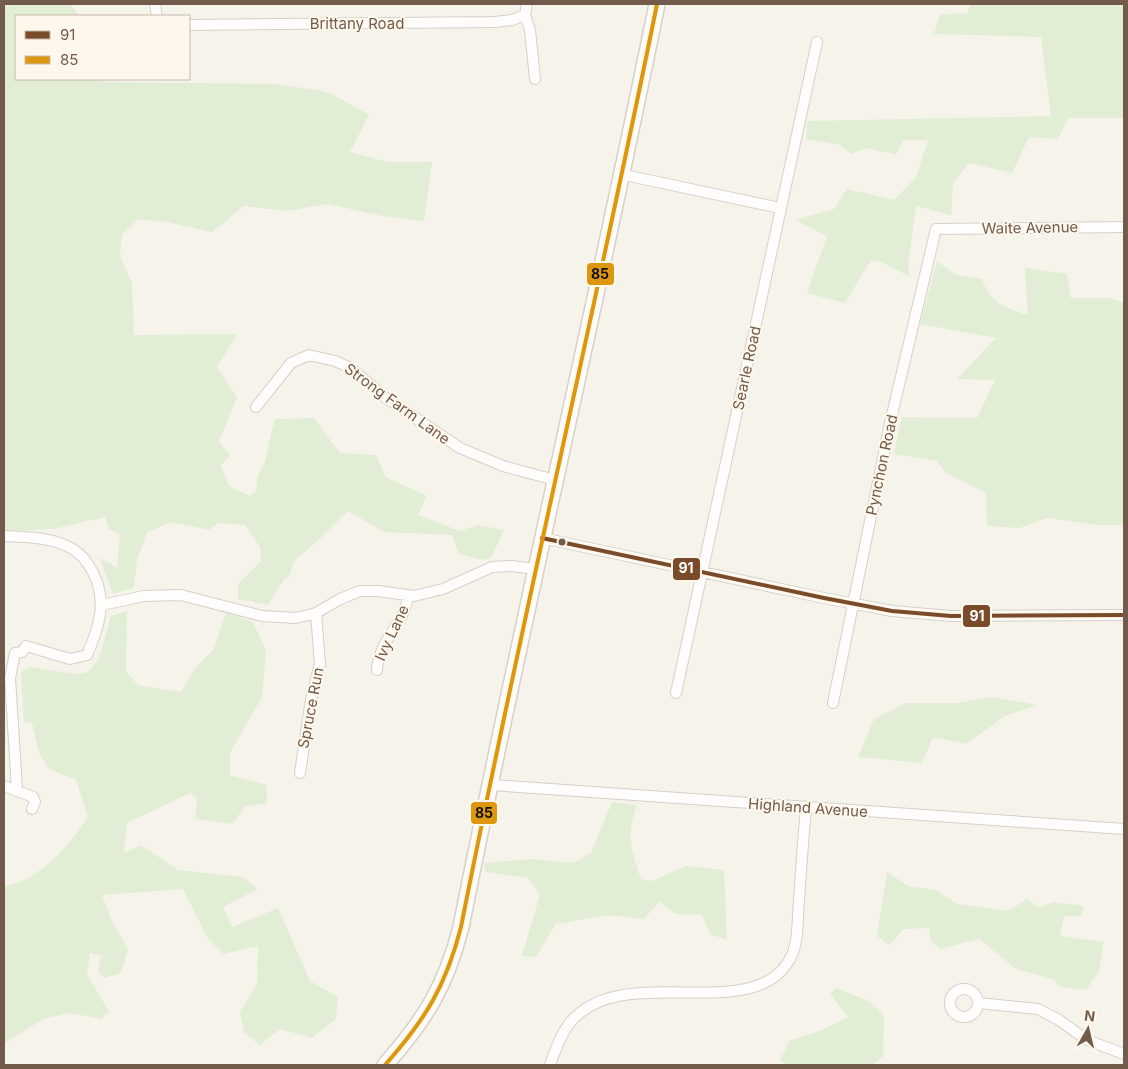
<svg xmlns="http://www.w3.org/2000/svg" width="1128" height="1069" font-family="Inter,sans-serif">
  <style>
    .green { fill: #e2edd6 }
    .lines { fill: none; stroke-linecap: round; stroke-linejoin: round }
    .street-casing { stroke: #d5d0c9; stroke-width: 12 }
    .secondary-casing { stroke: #d6d0c9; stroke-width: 18 }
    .street { stroke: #fefdfc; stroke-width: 10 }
    .secondary { stroke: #fefdfc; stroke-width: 15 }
    .bus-1-casing { stroke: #fef8ec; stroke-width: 8 }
    .bus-2-casing { stroke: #fef8ec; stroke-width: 8 }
    .bus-1 { stroke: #7a4b2a; stroke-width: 4 }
    .bus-2 { stroke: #dd970f; stroke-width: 4 }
    .bus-dot { fill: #735b4c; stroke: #fef8ec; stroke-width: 2 }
    .labels { text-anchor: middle; stroke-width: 4; stroke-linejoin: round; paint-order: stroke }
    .street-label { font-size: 15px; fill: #735b4c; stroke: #fef8ec }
    .line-badge { stroke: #fef8ec; stroke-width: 2 }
    .badge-label { font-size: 14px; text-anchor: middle; font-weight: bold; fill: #fff }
    .pale-badge-label { font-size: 14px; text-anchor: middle; font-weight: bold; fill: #111 }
  </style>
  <rect width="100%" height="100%" fill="#f6f3eb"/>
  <path class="green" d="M 4,4 L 69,4 L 80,16 L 16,16 L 16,79 L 103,79 L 103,82 L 274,84 L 318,90 L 332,94 L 369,115 L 350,152 L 388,162 L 432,162 L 424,221 L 382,216 L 328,204 L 286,211 L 244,206 L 212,232 L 166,222 L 139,219 L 122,234 L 120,256 L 132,283 L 134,335 L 237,334 L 217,367 L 237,397 L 219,441 L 230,456 L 221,465 L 229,486 L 250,496 L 257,490 C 255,469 263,473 266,457 C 269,444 271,432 275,419 L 314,418 L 340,453 L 376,455 L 386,477 L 427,496 L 418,515 L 460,531 L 478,525 L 504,530 L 491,558 L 482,560 L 459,554 L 452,535 L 384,532 L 348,511 L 322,537 L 294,561 L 289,577 L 284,579 L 268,605 L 238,599 L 238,584 L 261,561 L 260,547 L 245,525 L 218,523 L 209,530 L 171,522 L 147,532 L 137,560 L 134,588 L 113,594 L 99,557 L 117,568 L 120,535 L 109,529 L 105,517 L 54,529 L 4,531 Z
    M 971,4 L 1124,4 L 1124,118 L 1068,118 L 1058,139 L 1029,137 L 1012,173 L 969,163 L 953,183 L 951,215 L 916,206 L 908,267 L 910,277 L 882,262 L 871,260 L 845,303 L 807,293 L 827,236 L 795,220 L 834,209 L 847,189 L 894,200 L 916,177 L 928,140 L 903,140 L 896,155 L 868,148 L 851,154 L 840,145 L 806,139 L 807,121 L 1051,116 L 1041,37 L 934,34 L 940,15 L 967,13 Z
    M 937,261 L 956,275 L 982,279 C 991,305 1005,307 1028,315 L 1025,268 L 1067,274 L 1071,298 L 1109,298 L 1124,303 L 1124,525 L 1097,525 L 1047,518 L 1020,528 L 987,526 L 986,493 L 946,473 L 937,461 L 894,454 L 902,417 L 977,418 L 995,380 L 957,379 L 996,338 L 920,324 Z
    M 127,611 L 126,671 L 138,685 L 181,692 L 196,667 L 214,649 L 226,613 L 253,622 L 266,651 L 262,697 L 230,753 L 230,775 L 267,785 L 267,803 L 245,807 L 232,824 L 195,819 L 197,798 L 190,793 L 127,823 L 124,853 L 141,845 L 178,870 L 242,877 L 258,889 L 223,907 L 232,927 L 278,908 L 310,981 L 338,997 L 336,1019 L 312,1038 L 280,1029 L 260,1045 L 244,1033 L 240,1012 L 257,984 L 258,946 L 223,954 L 208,939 L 183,889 L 102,895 L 112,921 L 128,949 L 121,973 L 104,978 L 98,971 L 101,956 L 90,953 L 87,975 L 109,1011 L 101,1019 L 70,1013 L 43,1019 L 4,1044 L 4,886 C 38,882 70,845 88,817 L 76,780 L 49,769 L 39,753 L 32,723 L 24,722 L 21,672 L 30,667 L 76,674 L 88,672 L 99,659 L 111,616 Z
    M 991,697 L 1037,705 L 1005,716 L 966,744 L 933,737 L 922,763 L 858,757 L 874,719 L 906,703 L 958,703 Z
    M 612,802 L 637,805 C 626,835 631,850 641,879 L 652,881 L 686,866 L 724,870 L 727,940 L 710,934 L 702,915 L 676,914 L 659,902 L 644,919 L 607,915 L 556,924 L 536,957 L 522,956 L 540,895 L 528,878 L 485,872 L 484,863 L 532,859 L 573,863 L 591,853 Z
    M 887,872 L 908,886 L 936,890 L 957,904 L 1008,911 L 1027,899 L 1039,908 L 1053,902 L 1084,906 L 1081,916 L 1064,916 L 1060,936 L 1104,942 L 1099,971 L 1086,990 L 1061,987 L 1053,979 L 1016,969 L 979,939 L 940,949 L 931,941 L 929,928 L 904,929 L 889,945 L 877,936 Z
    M 836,988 L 869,1001 L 884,1015 L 883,1057 L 871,1065 L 788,1065 L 780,1061 L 789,1041 L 822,1030 L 848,1017 L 830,994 Z"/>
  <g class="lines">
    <g class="street-casing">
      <path id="street" d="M 155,4 L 157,16
        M 527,4 L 525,15 L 530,30 L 535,79
        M 189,25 L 495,22 L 512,20 L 525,15
        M 620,174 L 780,208
        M 256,407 L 291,363 L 309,355 L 335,361 L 351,368 L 386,398 L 460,448 L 503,466 L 555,480
        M 4,536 C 25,537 45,537 65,545 C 74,549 83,556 88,564 C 109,595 101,623 87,655 L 70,659 L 26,646 L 22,652 L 15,653 L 10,678 L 17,789
        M 542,538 L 824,598 L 892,611 L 951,616 L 1124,615
        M 102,605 L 144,596 L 181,595 L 262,616 L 296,618 L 316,613 L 340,599 L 360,591 L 378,591 L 414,596 L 443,589 L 492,567 L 511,566 L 536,569
        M 377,670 C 378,642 404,624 408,597
        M 676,693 L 817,42
        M 833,703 L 890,423 L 936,229 L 1124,227
        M 300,773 L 311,699 L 320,664 L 316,613
        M 492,785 L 1124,829
        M 4,786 L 33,797 L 35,802 L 32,809
        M950 1003a14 14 0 1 1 28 0a14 14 0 1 1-28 0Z
        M 979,1003 L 1038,1009 L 1059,1020 L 1087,1040 L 1124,1054
        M 550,1065 C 555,1051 560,1036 569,1024 C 620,957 758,1030 792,955 C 799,939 797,919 799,902 C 801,871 803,839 806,808"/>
    </g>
    <g class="secondary-casing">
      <path id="secondary" d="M 385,1065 C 425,1020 446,986 461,927 C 522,618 595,312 657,4"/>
    </g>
    <use href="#street" class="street"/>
    <use href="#secondary" class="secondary"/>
    <g class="bus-1-casing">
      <path id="bus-1" d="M 542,538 L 824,598 L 892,611 L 951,616 L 1124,615"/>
    </g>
    <g class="bus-2-casing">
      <path id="bus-2" d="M 385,1065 C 425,1020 446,986 461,927 C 522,618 595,312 657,4"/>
    </g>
    <use href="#bus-1" class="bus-1"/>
    <use href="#bus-2" class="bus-2"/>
  </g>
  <circle class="bus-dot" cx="562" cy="542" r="4.5"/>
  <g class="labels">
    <g class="street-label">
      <text x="357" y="29">Brittany Road</text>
      <text transform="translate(1030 228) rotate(-1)" y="5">Waite Avenue</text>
      <text transform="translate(747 368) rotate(-78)" y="5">Searle Road</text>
      <text transform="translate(397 404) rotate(36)" y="5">Strong Farm Lane</text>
      <text transform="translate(882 465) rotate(-78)" y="5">Pynchon Road</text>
      <text transform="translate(392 633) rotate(-65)" y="5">Ivy Lane</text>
      <text transform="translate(311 708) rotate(-79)" y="5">Spruce Run</text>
      <text transform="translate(808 808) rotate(4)" y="5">Highland Avenue</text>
    </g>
  </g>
  <g class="line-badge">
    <rect x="586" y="262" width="29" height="24" rx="5" fill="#dd970f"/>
    <rect x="672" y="557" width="29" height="24" rx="5" fill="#7a4b2a"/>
    <rect x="962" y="604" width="29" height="24" rx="5" fill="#7a4b2a"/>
    <rect x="470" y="801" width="28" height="24" rx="5" fill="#dd970f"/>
  </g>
  <g class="badge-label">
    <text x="686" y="573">91</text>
    <text x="977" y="621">91</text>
  </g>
  <g class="pale-badge-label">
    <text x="600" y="279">85</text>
    <text x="484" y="818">85</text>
  </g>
  <rect width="1128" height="1069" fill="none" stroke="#735b4c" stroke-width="10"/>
  <rect x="15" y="15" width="175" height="65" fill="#fef8ec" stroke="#c6b9ac"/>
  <rect x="25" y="31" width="25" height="8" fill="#7a4b2a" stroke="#c6b9ac"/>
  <text x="60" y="40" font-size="15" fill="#735b4c">91</text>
  <rect x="25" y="56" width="25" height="8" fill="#dd970f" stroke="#c6b9ac"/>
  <text x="60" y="65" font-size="15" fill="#735b4c">85</text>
  <g transform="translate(1088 1029) rotate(8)" stroke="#fef8ec" stroke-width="4" paint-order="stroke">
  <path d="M0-4L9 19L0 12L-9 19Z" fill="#735b4c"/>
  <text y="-8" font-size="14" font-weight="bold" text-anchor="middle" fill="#735b4c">N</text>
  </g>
</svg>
